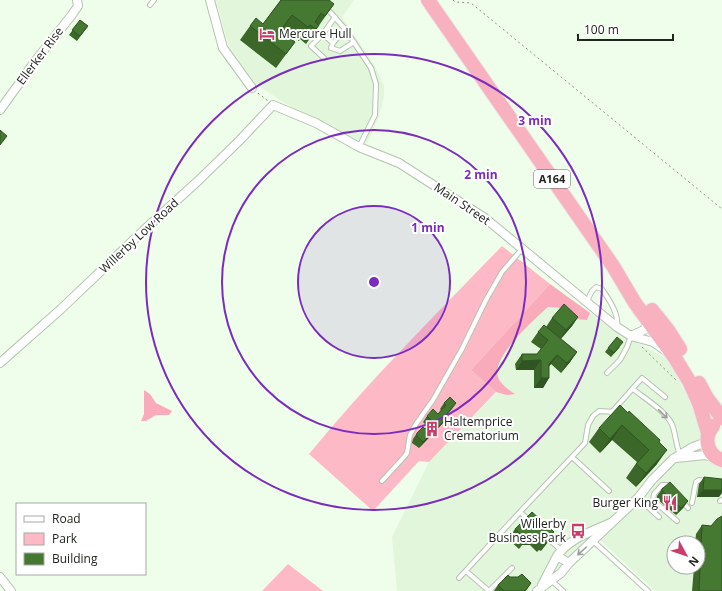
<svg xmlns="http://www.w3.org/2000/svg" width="722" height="591" font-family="'Open Sans',sans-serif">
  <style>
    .built { fill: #e2f6db; fill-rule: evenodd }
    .green { fill: #feb9c7 }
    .forest { fill: #faabbb }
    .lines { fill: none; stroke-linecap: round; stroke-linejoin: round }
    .lane-casing { stroke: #b5c3b0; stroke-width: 6 }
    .street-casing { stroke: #b5c3b0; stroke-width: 10 }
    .highway-casing { stroke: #e9e9e8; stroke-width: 16 }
    .path { stroke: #8b9588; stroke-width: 1; stroke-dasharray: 2 3; stroke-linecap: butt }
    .lane { stroke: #fff; stroke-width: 4 }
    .street { stroke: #fff; stroke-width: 8 }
    .highway { stroke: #f7b1bf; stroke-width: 14 }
    .wall { fill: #3b6729 }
    .shaded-wall { fill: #305422 }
    .building { fill: #457830; stroke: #305422 }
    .oneway { stroke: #9b9d9a }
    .ring { fill: none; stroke: #7b2cbf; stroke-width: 2 }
    .labels { text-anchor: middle; stroke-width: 4; stroke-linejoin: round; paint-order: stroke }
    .shield { fill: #fff; stroke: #636662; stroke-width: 1 }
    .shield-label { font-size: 11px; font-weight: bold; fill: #20251e }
    .poi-label { font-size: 12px; fill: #20251e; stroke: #fff; text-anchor: start }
    .street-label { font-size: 12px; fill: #20251e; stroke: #fff }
    .centre { fill: #7b2cbf; stroke: #fff; stroke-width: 2 }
    .ring-label { font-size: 12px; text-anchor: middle; font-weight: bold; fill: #7b2cbf; stroke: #fff; stroke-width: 4; stroke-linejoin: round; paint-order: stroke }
  </style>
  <rect width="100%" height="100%" fill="#effeea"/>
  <path class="built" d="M 216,0 L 354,0 L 342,17 L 375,66 L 384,87 L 384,97 L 378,119 L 367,144 L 305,115 L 278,99 L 256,84 L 229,48 Z
    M 550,284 L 620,334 L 668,359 L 722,463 L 722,591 L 655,591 L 600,540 L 544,591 L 397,591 L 392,537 L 429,462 L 496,393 L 471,370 ZM 674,543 L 698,543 L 698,567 L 674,567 Z"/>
  <path class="green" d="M 502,246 L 550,284 L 471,370 L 496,392 L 429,462 L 419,461 L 373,511 L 309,454 C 369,381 436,314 502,246 Z
    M 288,564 L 323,591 L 262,591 Z"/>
  <path class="forest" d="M 550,284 L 590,313 L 587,320 L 575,319 L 563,308 L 548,307 C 534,320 491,357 498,377 C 500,384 509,390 515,394 L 507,395 L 496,392 L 471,370 Z
    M 144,390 L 150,394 L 156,403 L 172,411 L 169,415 L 156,415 L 146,421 L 141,421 L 144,414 Z"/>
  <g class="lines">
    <g class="lane-casing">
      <path id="lane" d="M 323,0 L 324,5 L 345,29 L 371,68 L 376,84 L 375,115 L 359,147
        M 150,5 L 154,0
        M 345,29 L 333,43 L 331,48 L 340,51 L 354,42
        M 323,34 L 333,43
        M 324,58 L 311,46 L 323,34 L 335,17
        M 587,301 L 592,291 L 596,287 L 602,289 C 609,300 619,313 617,327
        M 607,373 L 620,360 L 627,347 L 631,336
        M 633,389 C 644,398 669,413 673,427 C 676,437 676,445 680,455
        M 611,413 L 642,378 L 665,397
        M 572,457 L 609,491
        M 382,481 L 404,457 L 407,453 L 410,435 L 416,424 L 433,400 L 462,349 L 486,300 L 502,272 L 522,249
        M 670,489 L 667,485 L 662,485 L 654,494 L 653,500 L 677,521
        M 638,498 L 659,517
        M 682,501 L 688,508
        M 720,501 L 722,500
        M 692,503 L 696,482 L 699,480 L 706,481
        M 520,512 L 585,443 L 588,425 L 593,416 L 599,411 L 617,412
        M 546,537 L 561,550
        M 593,541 L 648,591
        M 466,571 L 489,591
        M 459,578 L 520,512 L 530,521
        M 551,580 L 563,591
        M 489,591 L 512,568"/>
    </g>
    <g class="street-casing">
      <path id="street" d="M 210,0 L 223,48 L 252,88
        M 0,110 L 36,60 L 71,16 L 78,6 L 77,0
        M 631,336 L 644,330 L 649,321
        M 0,363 L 61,309 L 144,230 L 199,180 L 239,141 L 273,105 L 316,123 L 359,147 L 399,163 L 485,218 L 617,327 L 631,336 L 653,342 L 666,351
        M 676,458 L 705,455 L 714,457
        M 610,523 C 591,532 570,538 557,556 L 569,563 L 638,498 L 652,480 L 673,459 L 693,447 L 707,442
        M 0,577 L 11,591
        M 542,585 L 557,556
        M 537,591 L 561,573 L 569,563"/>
    </g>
    <g class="highway-casing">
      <path id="highway" d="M 428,0 L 613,266 L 635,303 L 675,358 L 689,381 L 699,403 L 708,433
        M 652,310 L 668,330 L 680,349
        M 699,383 L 707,398 L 722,418
        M 713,426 C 703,438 707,455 722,460"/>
    </g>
    <path class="path" d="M 453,0 L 455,2 L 471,3 L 722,209
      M 258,93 L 268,101
      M 642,347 L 676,380"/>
    <use href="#lane" class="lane"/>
    <use href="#street" class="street"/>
    <use href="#highway" class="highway"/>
  </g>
  <path class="wall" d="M 281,0 L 334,4 L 306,44 L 300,39 L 299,41 L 282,29 L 281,31 L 295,42 L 276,68 L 240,40 L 250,26 L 263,24 Z
    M 80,20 L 88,26 L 77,41 L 69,35 Z
    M 578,317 L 572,326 L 561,339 L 577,352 L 570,362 L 561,373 L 551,364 L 549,366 L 549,378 L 543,388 L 534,388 L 534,370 L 516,370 L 515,364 L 522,354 L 537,354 L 541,349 L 531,342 L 538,332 L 546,327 L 552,318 Z
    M 620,347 L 611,357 L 605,352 L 608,348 Z
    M 444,403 L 456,403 L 446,415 L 443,423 L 419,448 L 412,443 L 413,439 L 417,433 L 425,429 L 427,426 L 423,422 L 427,416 L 438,414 L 441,410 L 440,409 Z
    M 628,413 L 659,442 L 657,464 L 636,487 L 626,478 L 637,462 L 612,440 L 600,453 L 589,442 L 599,428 Z
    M 704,477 L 719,497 L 697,497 L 699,484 Z
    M 662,489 L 688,501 L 683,508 L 676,515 L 657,499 L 657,496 Z
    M 702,525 L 711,526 L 722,591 L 692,591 L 694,567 L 698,567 L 698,543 L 695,543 L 696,534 Z
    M 515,529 L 550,537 L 551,538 L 541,551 L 539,550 L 537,552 L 530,545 L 522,545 L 519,549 L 508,539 Z
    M 510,577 L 518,577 L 531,583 L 526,591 L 494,591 L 498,585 Z"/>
  <path class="shaded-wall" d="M 578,317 L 572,326 L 559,340 L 566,330 Z
    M 577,352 L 570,362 L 561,373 L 567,363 Z
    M 557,355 L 551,364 L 542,374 L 549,364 Z
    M 541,360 L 534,370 L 516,370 L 522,361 Z
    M 541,378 L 549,378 L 543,388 L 534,388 Z
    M 456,403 L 452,409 L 441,421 Z
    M 448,417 L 443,423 L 419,448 L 423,442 Z
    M 622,425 L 612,440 L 600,453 L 610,439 Z
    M 667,450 L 657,464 L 636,487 L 646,473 Z
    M 703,490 L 722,490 L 722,493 L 719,497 L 697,497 Z
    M 688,501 L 683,508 L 676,515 L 681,508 Z
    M 528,536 L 537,536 L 530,545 L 522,545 L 519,549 Z
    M 551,538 L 544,547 L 541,551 L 547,542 Z"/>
  <path class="building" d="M 281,0 L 329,0 L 334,4 L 325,16 L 321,13 L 315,22 L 319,25 L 316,29 L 310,25 L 308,27 L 292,15 L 280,31 L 295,42 L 286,54 L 250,26 L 256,18 L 263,24 Z
    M 80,20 L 88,26 L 80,36 L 72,30 Z
    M 0,130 L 7,136 L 0,145 Z
    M 564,304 L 578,317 L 566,330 L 552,318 Z
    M 544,325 L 577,352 L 567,363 L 557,355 L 549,364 L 549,378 L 541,378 L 541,360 L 522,361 L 522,354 L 537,354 L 548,340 L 538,332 Z
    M 617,337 L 623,342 L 614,353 L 608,348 Z
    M 450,397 L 456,403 L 446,415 L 448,417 L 423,442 L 417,436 L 417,433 L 423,427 L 425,429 L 432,421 L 427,416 L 433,409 L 438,414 L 446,405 L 444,403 Z
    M 620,405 L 628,413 L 629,411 L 660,440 L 659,442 L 667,450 L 646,473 L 636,464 L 649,450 L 622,425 L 610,439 L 599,428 Z
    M 704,477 L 722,479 L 722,490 L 703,490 Z
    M 670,482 L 688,501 L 681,508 L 662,491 L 662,489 Z
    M 532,512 L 554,532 L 549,536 L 551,538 L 547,542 L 546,540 L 544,542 L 537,536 L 528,536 L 526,539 L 515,529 Z
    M 722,516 L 722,591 L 699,591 L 702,525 L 711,526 L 717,519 Z
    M 522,574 L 531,583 L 525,591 L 504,591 L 498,585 L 508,575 L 510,577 L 518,577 Z"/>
  <defs><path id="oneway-shaft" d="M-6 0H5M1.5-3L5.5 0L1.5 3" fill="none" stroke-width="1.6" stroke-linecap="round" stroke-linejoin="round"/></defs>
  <g class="oneway">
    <use href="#oneway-shaft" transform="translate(663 414) rotate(44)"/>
    <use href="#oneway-shaft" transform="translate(582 551) rotate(138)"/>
  </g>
  <circle cx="374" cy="282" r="76" fill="#7b2cbf" fill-opacity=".12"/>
  <g class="ring">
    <circle cx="374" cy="282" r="76"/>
    <circle cx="374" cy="282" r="152"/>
    <circle cx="374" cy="282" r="228"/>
  </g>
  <defs>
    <g id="hotel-bare" transform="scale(1.2)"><path d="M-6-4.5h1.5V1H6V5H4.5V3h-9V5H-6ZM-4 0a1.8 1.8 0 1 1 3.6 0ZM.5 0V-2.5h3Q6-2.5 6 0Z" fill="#ca3d69" stroke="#fff" stroke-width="2.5" paint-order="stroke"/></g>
    <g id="building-bare" transform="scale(1.2)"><path d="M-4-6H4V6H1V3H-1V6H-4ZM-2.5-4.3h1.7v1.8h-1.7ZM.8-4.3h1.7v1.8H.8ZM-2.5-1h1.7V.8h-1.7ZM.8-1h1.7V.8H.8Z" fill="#ca3d69" stroke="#fff" stroke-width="2.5" paint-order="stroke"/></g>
    <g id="restaurant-bare" transform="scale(1.2)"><path d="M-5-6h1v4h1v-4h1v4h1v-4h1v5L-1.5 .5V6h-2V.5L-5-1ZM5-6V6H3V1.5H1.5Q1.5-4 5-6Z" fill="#ca3d69" stroke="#fff" stroke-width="2.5" paint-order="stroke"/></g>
    <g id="bus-bare" transform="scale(1.2)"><path d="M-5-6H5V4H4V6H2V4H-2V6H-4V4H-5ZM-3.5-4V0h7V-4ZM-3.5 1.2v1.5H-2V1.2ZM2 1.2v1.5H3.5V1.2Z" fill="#ca3d69" stroke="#fff" stroke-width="2.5" paint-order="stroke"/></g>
  </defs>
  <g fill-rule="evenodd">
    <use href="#hotel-bare" x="267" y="34"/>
    <use href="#building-bare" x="432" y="429"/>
    <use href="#restaurant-bare" x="670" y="503"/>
    <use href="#bus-bare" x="578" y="531"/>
  </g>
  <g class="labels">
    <rect class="shield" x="534" y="170" width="36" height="18" rx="3"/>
    <g class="shield-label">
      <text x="552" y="183">A164</text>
    </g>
    <g class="poi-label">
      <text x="279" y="38">Mercure Hull</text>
      <text x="444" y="426">Haltemprice<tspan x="444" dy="14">Crematorium</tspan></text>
      <text x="658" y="507" text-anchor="end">Burger King</text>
      <text x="566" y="528" text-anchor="end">Willerby<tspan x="566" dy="14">Business Park</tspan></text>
    </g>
    <g class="street-label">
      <text transform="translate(40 56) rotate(-53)" y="4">Ellerker Rise</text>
      <text transform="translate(462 204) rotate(34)" y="4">Main Street</text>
      <text transform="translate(139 236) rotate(-43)" y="4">Willerby Low Road</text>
    </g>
  </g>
  <circle cx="374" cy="282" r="6" class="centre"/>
  <g class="ring-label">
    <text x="535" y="125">3 min</text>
    <text x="481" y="179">2 min</text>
    <text x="428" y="232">1 min</text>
  </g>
  <rect x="16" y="503" width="130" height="72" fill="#ffffff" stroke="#a6a8a5"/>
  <rect x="24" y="516" width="20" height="6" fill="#ffffff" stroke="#a6a8a5"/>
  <text x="52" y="523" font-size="12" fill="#20251e">Road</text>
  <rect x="24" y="533" width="20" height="12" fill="#feb9c7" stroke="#a6a8a5"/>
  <text x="52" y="543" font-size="12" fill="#20251e">Park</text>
  <rect x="24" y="553" width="20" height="12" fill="#457830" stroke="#a6a8a5"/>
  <text x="52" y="563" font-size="12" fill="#20251e">Building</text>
  <g transform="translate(686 555) rotate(130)"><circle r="19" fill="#ffffff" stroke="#a6a8a5"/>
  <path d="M0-3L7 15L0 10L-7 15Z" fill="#ca3d69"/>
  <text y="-6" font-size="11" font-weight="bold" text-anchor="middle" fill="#20251e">N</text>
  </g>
  <path d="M578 34v6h95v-6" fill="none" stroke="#20251e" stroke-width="2"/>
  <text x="584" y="34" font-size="12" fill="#20251e" stroke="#ffffff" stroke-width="3" paint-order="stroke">100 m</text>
</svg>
